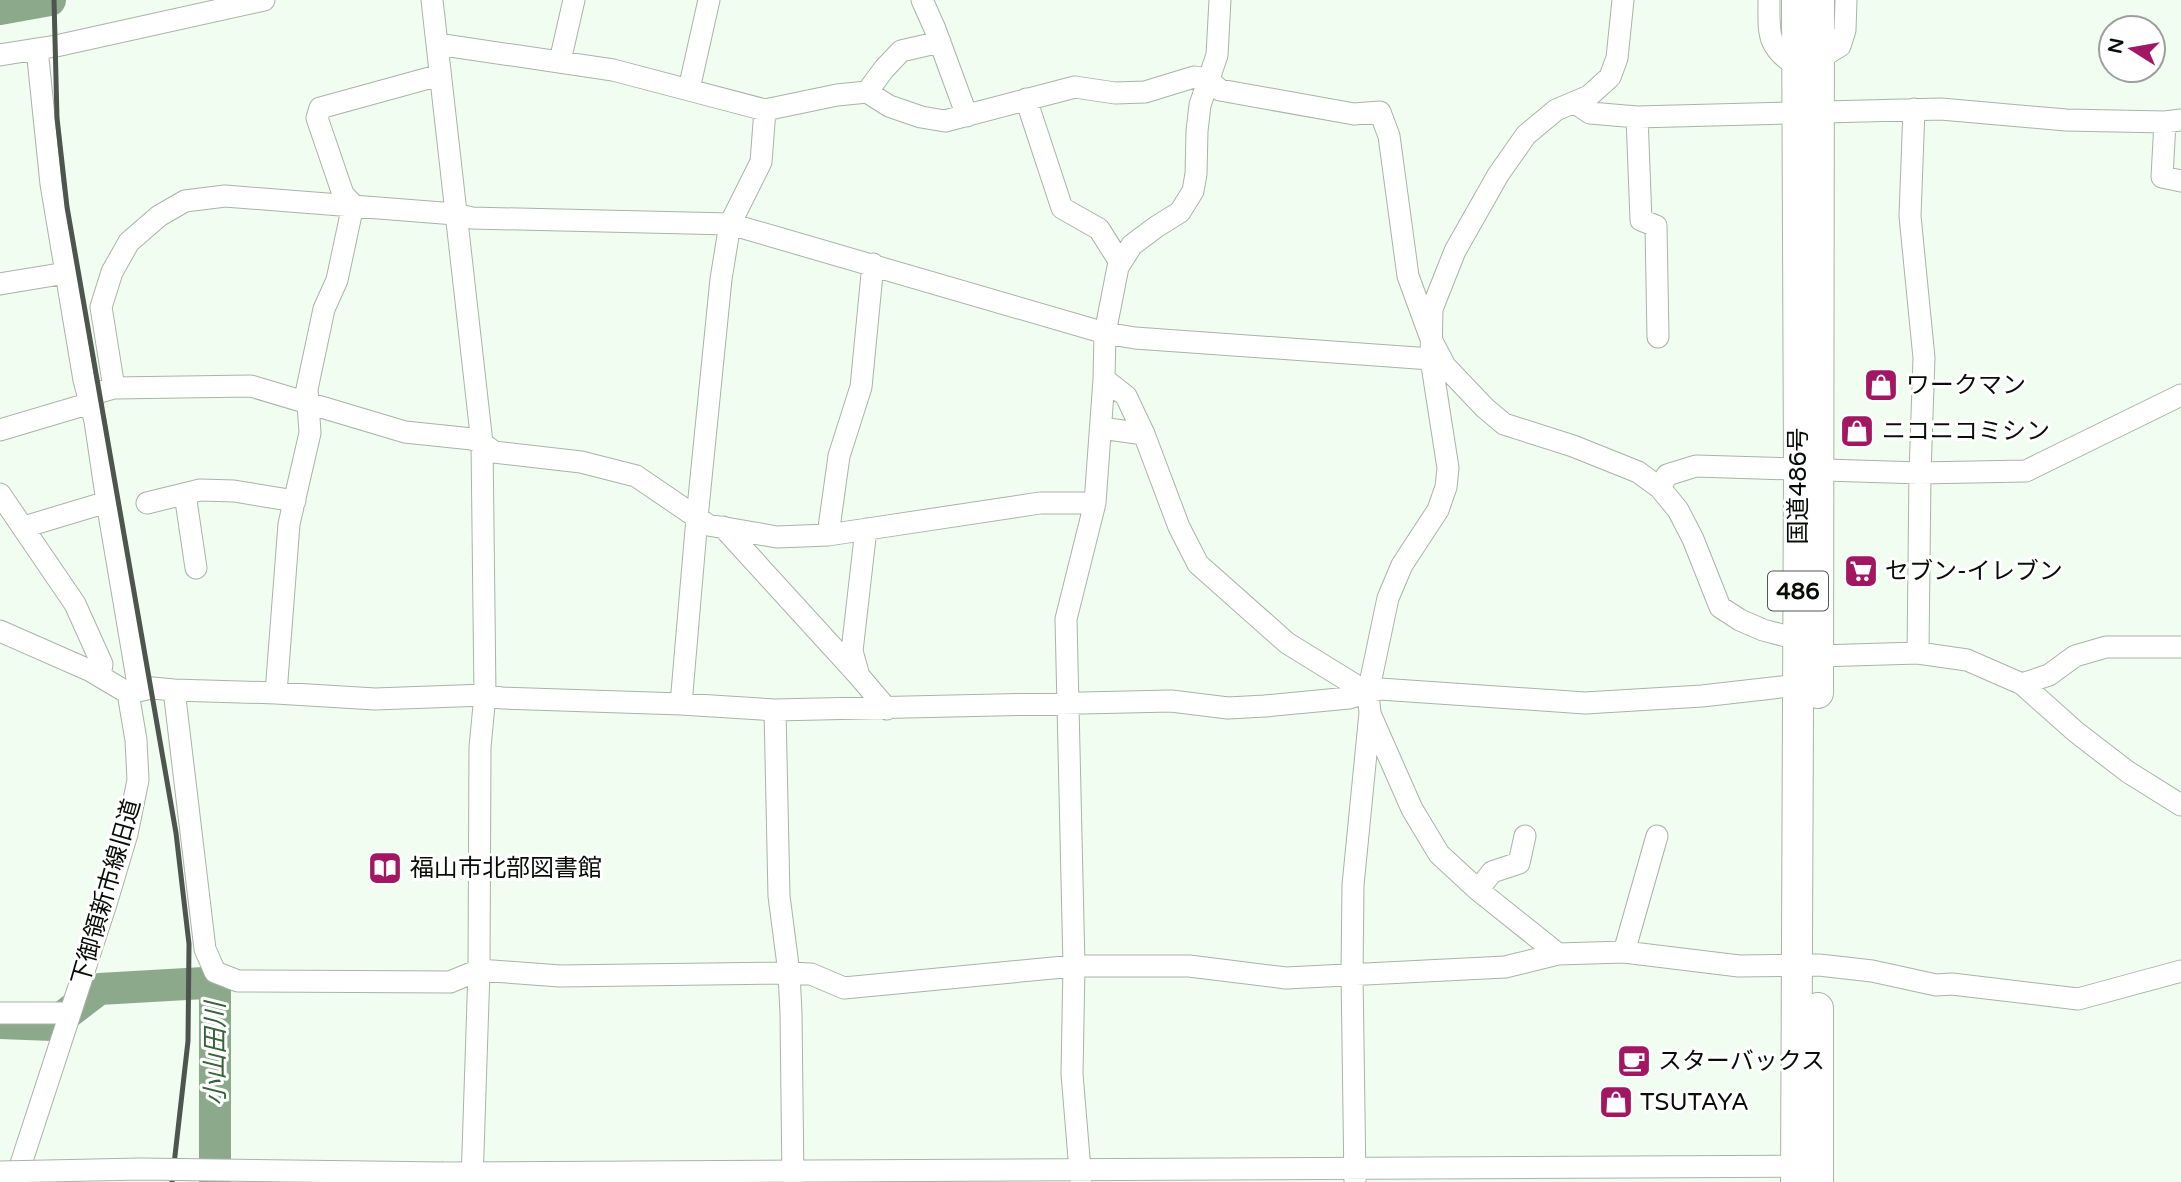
<svg xmlns="http://www.w3.org/2000/svg" width="2181" height="1182" font-family="'Varela Round','Noto Sans JP',sans-serif">
  <style>
    .lines { fill: none; stroke-linecap: round; stroke-linejoin: round }
    .river { stroke: #8da98c; stroke-width: 32 }
    .minor-casing { stroke: #a9b3a8; stroke-width: 23 }
    .highway-casing { stroke: #a9b3a8; stroke-width: 32 }
    .minor { stroke: #fff; stroke-width: 21 }
    .highway { stroke: #fff; stroke-width: 30 }
    .rail { stroke: #4e544e; stroke-width: 5 }
    .minor-bridge-casing { stroke: #a9b3a8; stroke-width: 23; stroke-linecap: butt }
    .minor-bridge { stroke: #fff; stroke-width: 21 }
    .labels { text-anchor: middle; stroke-width: 6; stroke-linejoin: round; paint-order: stroke }
    .shield { fill: #fff; stroke: #535653; stroke-width: 2 }
    .shield-label { font-size: 23px; font-weight: bold; fill: #090d09 }
    .poi-label { font-size: 24px; fill: #090d09; stroke: #fff; text-anchor: start }
    .street-label { font-size: 24px; fill: #090d09; stroke: #fff }
    .water-label { font-size: 26px; font-style: italic; fill: #376338; stroke: #fff }
  </style>
  <rect width="100%" height="100%" fill="#f1fdf1"/>
  <g class="lines">
    <path class="river" d="M 0,9 L 50,0
      M 0,1023 L 52,1025 L 99,989 L 204,983 L 215,987 L 215,1182"/>
    <g class="minor-casing">
      <path id="minor" d="M 432,0 L 482,443 L 485,695 L 480,747 L 479,970 L 472,1182
        M 922,0 L 935,29 L 967,116
        M 1769,0 C 1769,33 1766,47 1797,66
        M 437,44 L 613,70 L 765,110 L 837,95 L 867,92 L 889,106 L 921,117 L 945,121 L 1075,87 L 1115,93 L 1145,92 L 1194,77 L 1207,79 L 1220,90 L 1354,114 L 1380,112 L 1389,136 L 1408,276 L 1431,339 L 1445,366 L 1485,408 L 1504,424 L 1573,446 L 1638,472 L 1660,488 L 1678,510 L 1693,539 L 1720,607 L 1740,620 L 1763,630 L 1797,639 L 1807,647
        M 37,49 L 51,184 L 84,380 L 95,421 L 107,502 L 139,690
        M 0,55 L 56,46 L 264,0
        M 1820,58 L 1840,46 L 1845,30 L 1846,0
        M 560,61 L 574,0
        M 689,89 L 709,0
        M 867,92 L 884,69 L 901,51 L 940,42
        M 1026,99 L 1062,208 L 1099,229 L 1116,256 L 1121,261
        M 1575,103 L 1590,113 L 1637,117 L 1941,109 L 2066,120 L 2165,122 L 2181,120
        M 1914,109 L 1910,216 L 1924,358 L 1920,473 L 1918,653
        M 1637,117 L 1641,220 L 1656,226 L 1658,337
        M 2165,122 L 2162,177 L 2181,181
        M 0,284 L 66,273
        M 1104,379 L 1126,396 L 1144,434 L 1179,527 L 1198,564 L 1287,643 L 1368,693
        M 114,388 L 101,307 L 112,272 L 129,242 L 159,216 L 185,201 L 225,196 L 455,214 L 472,218 L 730,224 L 1105,333 L 1135,338 L 1431,359 L 1441,358
        M 1101,428 L 1144,434
        M 0,430 L 84,405 L 100,392 L 114,388 L 251,386 L 405,432 L 472,439 L 482,443 L 494,452 L 581,462 L 636,476 L 708,525 L 777,537 L 828,535 L 1040,503 L 1095,503
        M 1660,488 L 1667,475 L 1696,466 L 1920,473 L 2026,471 L 2181,395
        M 0,494 L 75,604 L 102,664 L 100,676
        M 185,494 L 196,568
        M 147,503 L 200,490 L 234,491 L 295,501
        M 24,527 L 107,502
        M 723,527 L 859,676
        M 866,529 L 852,651 L 859,676 L 887,709
        M 828,535 L 839,456 L 861,387 L 873,264
        M 0,631 L 91,671 L 128,693 L 136,740 L 138,780 L 127,834 L 106,904 L 15,1182
        M 2022,684 L 2076,732 L 2128,772 L 2181,805
        M 174,690 L 205,949 L 215,972 L 238,981 L 450,982 L 479,970 L 560,976 L 789,973 L 811,974 L 844,988 L 1074,966 L 1189,966 L 1286,978 L 1505,967 L 1558,954 L 1624,952 L 1739,966 L 1819,965 L 1872,971 L 1936,985 L 1952,984 L 2078,999 L 2181,971
        M 128,693 L 152,688 L 174,690 L 276,693 L 375,699 L 485,695 L 502,698 L 681,704 L 775,710 L 1171,701 L 1228,708 L 1265,706 L 1349,698 L 1380,689 L 1585,703 L 1702,696 L 1798,685 L 1818,656 L 1918,653 L 1967,660 L 2022,684 L 2049,675 L 2075,656 L 2106,647 L 2181,647
        M 276,693 L 289,524 L 310,433 L 307,389 L 324,309 L 337,280 L 353,205 L 343,194 L 317,118 L 320,108 L 440,75
        M 681,704 L 697,518 L 721,279 L 730,224 L 761,162 L 765,110
        M 775,710 L 779,896 L 789,973 L 791,1013 L 793,1182
        M 1371,716 L 1412,809 L 1439,854 L 1478,890 L 1558,954
        M 1478,890 L 1492,872 L 1519,863 L 1525,836
        M 1624,952 L 1657,836
        M 0,1013 L 69,1013
        M 444,1173 L 1810,1166
        M 1081,1182 L 1072,1074 L 1074,966 L 1066,619 L 1095,503 L 1104,379 L 1105,333 L 1118,267 L 1132,245 L 1156,227 L 1180,212 L 1193,191 L 1196,174 L 1197,131 L 1200,105 L 1217,55 L 1220,0
        M 1355,1182 L 1352,973 L 1353,885 L 1370,713 L 1368,693 L 1388,598 L 1402,565 L 1438,510 L 1446,487 L 1448,468 L 1431,359 L 1432,309 L 1455,251 L 1498,175 L 1526,135 L 1556,110 L 1589,96 L 1610,77 L 1617,58 L 1623,0"/>
    </g>
    <g class="highway-casing">
      <path id="highway" d="M 1818,693 L 1819,0
        M 1796,1182 L 1799,470 L 1797,0
        M 1818,1182 L 1818,1008"/>
    </g>
    <use href="#minor" class="minor"/>
    <use href="#highway" class="highway"/>
    <path class="rail" d="M 54,0 L 57,118 L 67,207 L 176,833 L 189,944 L 188,1041 L 172,1182"/>
    <g class="minor-bridge-casing">
      <path id="minor-bridge" d="M 0,1172 L 140,1169 L 444,1173"/>
    </g>
    <use href="#minor-bridge" class="minor-bridge"/>
  </g>
  <defs>
    <g id="shop-square" transform="scale(1.75)"><rect x="-9" y="-9" width="18" height="18" rx="4" fill="#a11762" stroke="#fff"/><path d="M-5-2.5h2.3a2.7 3.5 0 0 1 5.4 0H5L5.5 6h-11ZM-1.5-2.5h3a1.5 2.3 0 0 0-3 0Z" fill="#fff"/></g>
    <g id="supermarket-square" transform="scale(1.75)"><rect x="-9" y="-9" width="18" height="18" rx="4" fill="#a11762" stroke="#fff"/><path d="M-6-5.5h2.5l.6 2H6L4.5 2H-2.5L-4.4-4H-6ZM-1.5 3.2a1.3 1.3 0 1 0 .1 0ZM3 3.2a1.3 1.3 0 1 0 .1 0Z" fill="#fff"/></g>
    <g id="library-square" transform="scale(1.75)"><rect x="-9" y="-9" width="18" height="18" rx="4" fill="#a11762" stroke="#fff"/><path d="M-6-4Q-3-5.5-.7-3.5V5Q-3 3-6 4ZM6-4Q3-5.5 .7-3.5V5Q3 3 6 4Z" fill="#fff"/></g>
    <g id="cafe-square" transform="scale(1.75)"><rect x="-9" y="-9" width="18" height="18" rx="4" fill="#a11762" stroke="#fff"/><path d="M-5.5-4.5H6V0H3Q3 3.5 0 3.5H-2.5Q-5.5 3.5-5.5 0ZM3-3.2v2h1.7v-2ZM-6 4.5H4V6H-6Z" fill="#fff"/></g>
  </defs>
  <g fill-rule="evenodd">
    <use href="#shop-square" x="1881" y="385"/>
    <use href="#shop-square" x="1857" y="431"/>
    <use href="#supermarket-square" x="1861" y="571"/>
    <use href="#library-square" x="385" y="868"/>
    <use href="#cafe-square" x="1634" y="1061"/>
    <use href="#shop-square" x="1616" y="1102"/>
  </g>
  <g class="labels">
    <rect class="shield" x="1768" y="571.5" width="60" height="39" rx="5"/>
    <g class="shield-label">
      <text x="1798" y="599">486</text>
    </g>
    <g class="poi-label">
      <text x="1906" y="393">ワークマン</text>
      <text x="1882" y="439">ニコニコミシン</text>
      <text x="1885" y="579">セブン-イレブン</text>
      <text x="410" y="876">福山市北部図書館</text>
      <text x="1658" y="1069">スターバックス</text>
      <text x="1640" y="1110">TSUTAYA</text>
    </g>
    <g class="street-label">
      <text transform="translate(1798 486) rotate(-90)" y="8">国道486号</text>
      <text transform="translate(106 892) rotate(-74)" y="8">下御領新市線旧道</text>
    </g>
    <g class="water-label">
      <text transform="translate(215 1054) rotate(-90)" y="9">小山田川</text>
    </g>
  </g>
  <g transform="translate(2132 49) rotate(281)"><circle r="33" fill="#ffffff" stroke="#9d9e9d" stroke-width="2"/>
  <path d="M0-5L12 26L0 18L-12 26Z" fill="#a11762"/>
  <text y="-10" font-size="19" font-weight="bold" text-anchor="middle" fill="#090d09">N</text>
  </g>
</svg>
